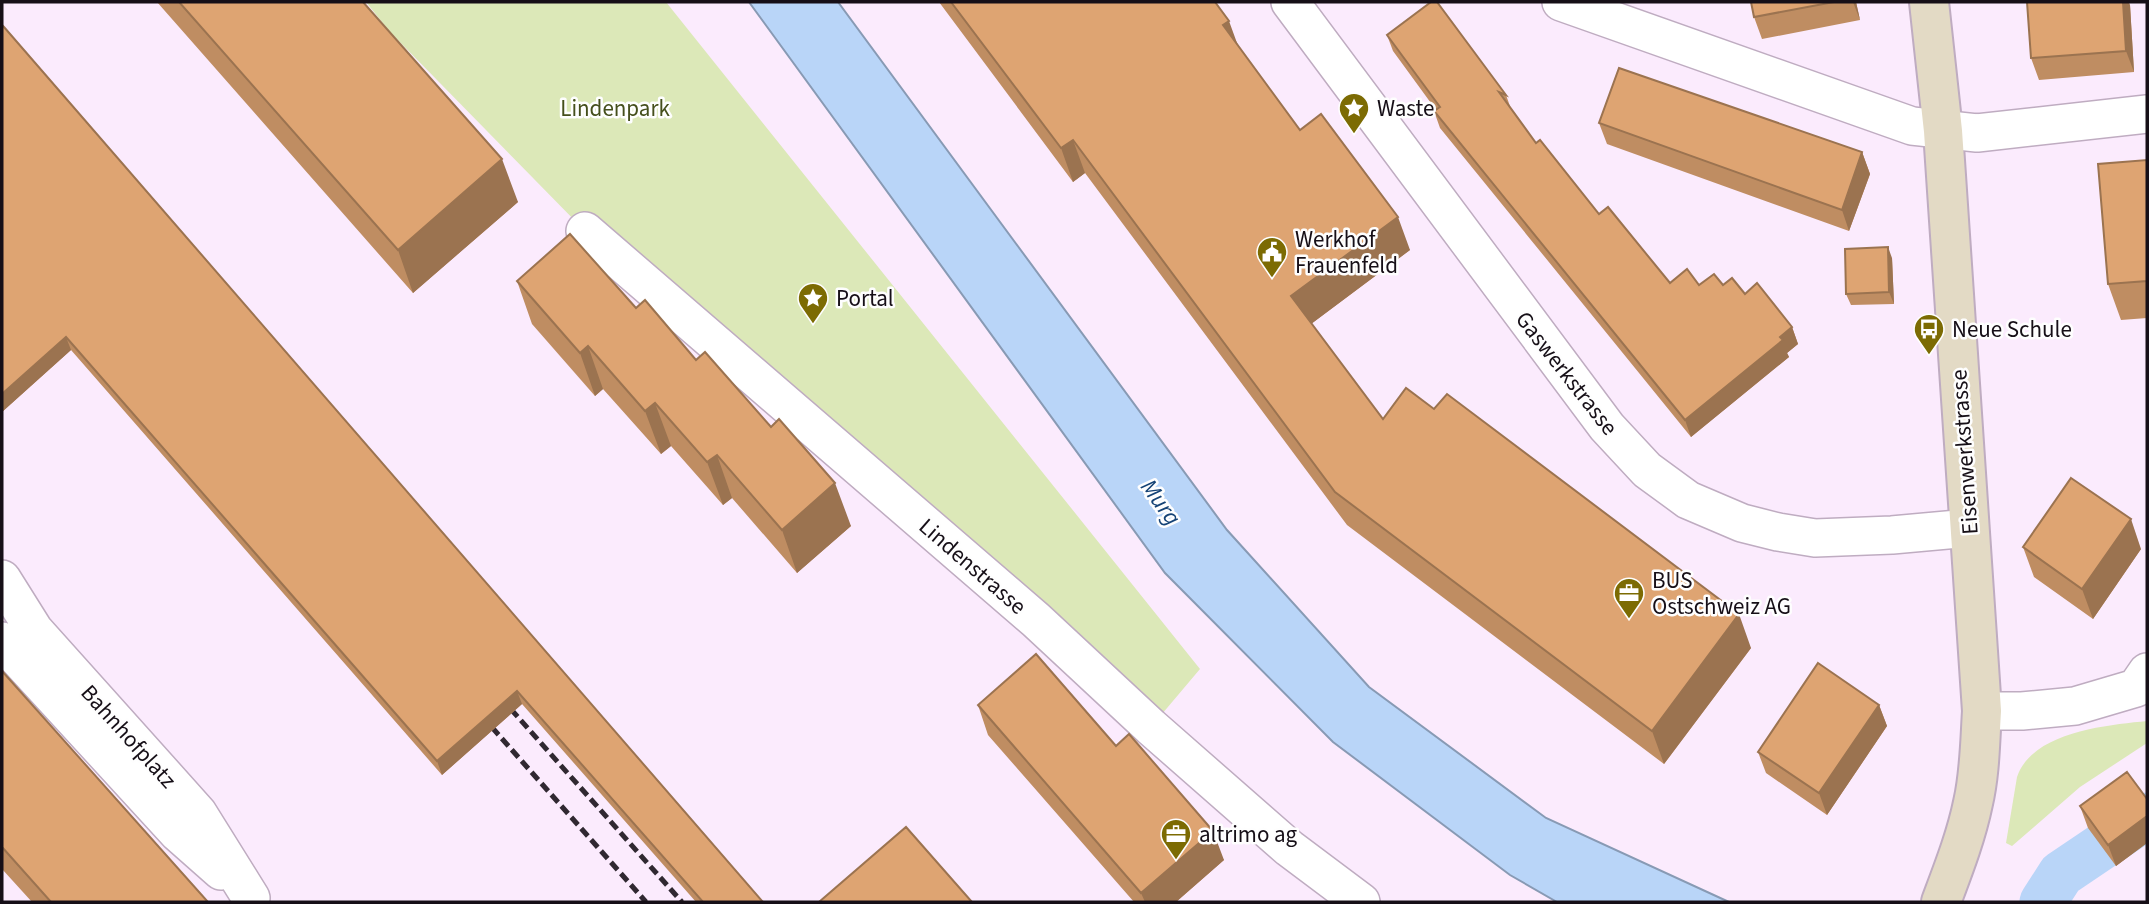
<svg xmlns="http://www.w3.org/2000/svg" width="2149" height="904" font-family="'Source Sans 3',sans-serif">
  <style>
    .green { fill: #dce8b8 }
    .water { fill: #b9d5f8; stroke: #889ab4; stroke-width: 2 }
    .lines { fill: none; stroke-linecap: round; stroke-linejoin: round }
    .canal { stroke: #b9d5f8; stroke-width: 47 }
    .minor-casing { stroke: #bfacc1; stroke-width: 40 }
    .secondary-casing { stroke: #bfacc1; stroke-width: 42 }
    .minor { stroke: #fff; stroke-width: 37 }
    .secondary { stroke: #e3dac5; stroke-width: 38 }
    .rail { stroke: #302831; stroke-width: 5; stroke-dasharray: 10 5; stroke-linecap: butt }
    .wall { fill: #bf8d62 }
    .shaded-wall { fill: #9b7350 }
    .building { fill: #dea472; stroke: #9b7350; stroke-width: 2 }
    .labels { text-anchor: middle; stroke-width: 5; stroke-linejoin: round; paint-order: stroke }
    .park-label { font-size: 23px; fill: #454f1c; stroke: #fefefe }
    .poi-label { font-size: 23px; fill: #160f17; stroke: #fefefe; text-anchor: start }
    .street-label { font-size: 23px; fill: #160f17; stroke: #fefefe }
    .water-label { font-size: 24px; font-style: italic; fill: #154376; stroke: #fefefe }
  </style>
  <rect width="100%" height="100%" fill="#fbebfd"/>
  <path class="green" d="M 366,2 L 666,2 L 1200,669 L 1151,727 L 585,231 L 389,31 Z
    M 2147,721 L 2147,743 L 2080,787 L 2012,846 L 2006,843 L 2017,777 C 2032,732 2107,725 2147,721 Z"/>
  <path class="water" d="M 749,2 L 838,2 L 1227,530 L 1369,687 L 1546,818 L 1729,902 L 1557,902 L 1510,875 L 1333,742 L 1165,573 Z"/>
  <g class="lines">
    <path class="canal" d="M 2043,902 L 2061,874 L 2147,816"/>
    <g class="minor-casing">
      <path id="minor" d="M 1290,2 L 1607,427 L 1647,470 L 1688,500 L 1742,523 L 1778,532 L 1815,538 L 1892,535 L 1969,528
        M 1561,2 L 1912,126 L 1977,133 L 2147,114
        M 585,231 L 1036,620 L 1151,727 L 1289,848 L 1361,902
        M 2,579 L 34,630 L 198,813 L 251,898
        M 2,641 L 178,833 L 221,871
        M 1982,711 L 2022,711 L 2075,706 L 2136,688 L 2147,672"/>
    </g>
    <g class="secondary-casing">
      <path id="secondary" d="M 1929,2 L 1943,131 L 1982,711 C 1980,742 1980,773 1973,803 C 1966,837 1953,870 1941,902"/>
    </g>
    <use href="#minor" class="minor"/>
    <use href="#secondary" class="secondary"/>
    <path class="rail" d="M 501,698 L 682,902
      M 482,716 L 646,902"/>
  </g>
  <path class="wall" d="M 157,2 L 363,2 L 518,202 L 413,293 Z
    M 939,2 L 1215,2 L 1239,47 L 1300,130 L 1410,250 L 1311,324 L 1383,419 L 1751,648 L 1664,764 L 1347,525 L 1085,173 L 1073,182 Z
    M 1751,2 L 1856,2 L 1860,20 L 1762,39 L 1754,17 Z
    M 2130,5 L 2134,72 L 2039,80 L 2031,58 Z
    M 2,25 L 763,902 L 696,902 L 522,704 L 442,775 L 71,350 L 2,412 Z
    M 1387,35 L 1506,95 L 1511,109 L 1536,143 L 1599,214 L 1670,283 L 1699,285 L 1723,285 L 1745,294 L 1792,327 L 1798,344 L 1787,353 L 1789,357 L 1691,437 L 1440,128 L 1434,111 L 1436,110 L 1393,51 Z
    M 1599,123 L 1862,152 L 1870,174 L 1849,231 L 1607,144 Z
    M 2147,160 L 2147,318 L 2121,320 L 2108,284 Z
    M 1892,258 L 1894,304 L 1851,305 L 1846,294 Z
    M 517,281 L 636,308 L 696,360 L 851,526 L 797,573 L 732,498 L 723,505 L 671,446 L 661,454 L 603,389 L 595,396 L 532,324 Z
    M 2023,547 L 2141,549 L 2093,619 L 2034,577 Z
    M 2,671 L 208,902 L 32,902 L 2,869 Z
    M 978,705 L 1116,746 L 1224,860 L 1176,902 L 1134,902 L 988,735 Z
    M 1879,705 L 1887,726 L 1827,815 L 1766,773 L 1758,752 Z
    M 2147,799 L 2147,843 L 2116,866 L 2088,828 L 2080,806 Z"/>
  <path class="shaded-wall" d="M 1853,2 L 1856,2 L 1860,20 Z
    M 2123,2 L 2129,2 L 2130,5 L 2134,72 L 2126,51 Z
    M 1229,21 L 1241,54 L 1223,25 Z
    M 1073,140 L 1085,173 L 1073,182 L 1061,148 Z
    M 1862,152 L 1870,174 L 1849,231 L 1842,210 Z
    M 502,159 L 518,202 L 413,293 L 398,250 Z
    M 1398,217 L 1410,250 L 1303,330 L 1291,296 Z
    M 1888,247 L 1892,258 L 1894,304 L 1889,292 Z
    M 1792,327 L 1798,344 L 1787,353 L 1789,357 L 1691,437 L 1685,420 Z
    M 66,337 L 71,350 L 2,412 L 2,394 Z
    M 588,346 L 603,389 L 595,396 L 580,353 Z
    M 655,403 L 671,446 L 661,454 L 645,411 Z
    M 717,455 L 732,498 L 723,505 L 707,462 Z
    M 835,483 L 851,526 L 797,573 L 782,530 Z
    M 2131,519 L 2141,549 L 2093,619 L 2082,589 Z
    M 1739,614 L 1751,648 L 1664,764 L 1652,731 Z
    M 517,691 L 522,704 L 442,775 L 437,761 Z
    M 1879,705 L 1887,726 L 1827,815 L 1819,793 Z
    M 2147,816 L 2147,843 L 2116,866 L 2108,845 Z
    M 1213,831 L 1224,860 L 1176,902 L 1145,902 L 1141,893 Z"/>
  <path class="building" d="M 179,2 L 363,2 L 502,159 L 398,250 Z
    M 951,2 L 1215,2 L 1229,21 L 1223,25 L 1300,130 L 1321,114 L 1398,217 L 1291,296 L 1383,419 L 1406,388 L 1434,409 L 1447,394 L 1739,614 L 1652,731 L 1335,492 L 1073,140 L 1061,148 Z
    M 1431,2 L 1437,2 L 1506,95 L 1499,92 L 1536,143 L 1540,140 L 1599,214 L 1608,207 L 1670,283 L 1687,269 L 1699,285 L 1714,274 L 1723,285 L 1732,278 L 1745,294 L 1757,283 L 1792,327 L 1780,337 L 1783,340 L 1685,420 L 1434,111 L 1440,107 L 1387,35 Z
    M 1751,2 L 1834,2 L 1754,17 Z
    M 2027,2 L 2123,2 L 2126,51 L 2031,58 Z
    M 2,25 L 4,27 L 763,902 L 703,902 L 517,691 L 437,761 L 66,337 L 2,394 Z
    M 1619,68 L 1862,152 L 1842,210 L 1599,123 Z
    M 2147,160 L 2147,281 L 2108,284 L 2098,164 Z
    M 570,234 L 636,308 L 645,300 L 696,360 L 705,352 L 771,427 L 779,419 L 835,483 L 782,530 L 717,455 L 707,462 L 655,403 L 645,411 L 588,346 L 580,353 L 517,281 Z
    M 1888,247 L 1889,292 L 1846,294 L 1845,249 Z
    M 2071,478 L 2131,519 L 2082,589 L 2023,547 Z
    M 1036,654 L 1116,746 L 1129,734 L 1213,831 L 1141,893 L 978,705 Z
    M 1818,663 L 1879,705 L 1819,793 L 1758,752 Z
    M 2,671 L 208,902 L 51,902 L 2,847 Z
    M 2127,772 L 2147,799 L 2147,816 L 2108,845 L 2080,806 Z
    M 906,827 L 972,902 L 819,902 Z"/>
  <defs>
    <g id="sight-pin" transform="scale(1.575)"><path d="M0 17L-7.5 6A9.5 9.5 0 1 1 7.5 6Z" fill="#7c6b03" stroke="#fefefe"/><path d="M0-6L1.8-2.2L6-1.7L2.9 1.2L3.7 5.4L0 3.3L-3.7 5.4L-2.9 1.2L-6-1.7L-1.8-2.2Z" fill="#fff"/></g>
    <g id="civic-pin" transform="scale(1.575)"><path d="M0 17L-7.5 6A9.5 9.5 0 1 1 7.5 6Z" fill="#7c6b03" stroke="#fefefe"/><path d="M-.6-6.5H3V-4.5H.6V-3L4-1V1h2V6H-6V1h2V-1L-.6-3ZM-1.2 2.5V6h2.4V2.5Z" fill="#fff"/></g>
    <g id="bus-pin" transform="scale(1.575)"><path d="M0 17L-7.5 6A9.5 9.5 0 1 1 7.5 6Z" fill="#7c6b03" stroke="#fefefe"/><path d="M-5-6H5V4H4V6H2V4H-2V6H-4V4H-5ZM-3.5-4V0h7V-4ZM-3.5 1.2v1.5H-2V1.2ZM2 1.2v1.5H3.5V1.2Z" fill="#fff"/></g>
    <g id="office-pin" transform="scale(1.575)"><path d="M0 17L-7.5 6A9.5 9.5 0 1 1 7.5 6Z" fill="#7c6b03" stroke="#fefefe"/><path d="M-6-3h4V-5.5h4V-3h4V5H-6ZM-1-4.5V-3h2v-1.5ZM-6 0V1H6V0Z" fill="#fff"/></g>
  </defs>
  <g fill-rule="evenodd">
    <use href="#sight-pin" x="1354" y="108"/>
    <use href="#civic-pin" x="1272" y="252"/>
    <use href="#sight-pin" x="813" y="298"/>
    <use href="#bus-pin" x="1929" y="329"/>
    <use href="#office-pin" x="1629" y="593"/>
    <use href="#office-pin" x="1176" y="834"/>
  </g>
  <g class="labels">
    <g class="park-label">
      <text x="615" y="116">Lindenpark</text>
    </g>
    <g class="poi-label">
      <text x="1377" y="116">Waste</text>
      <text x="1295" y="247">Werkhof<tspan x="1295" dy="26">Frauenfeld</tspan></text>
      <text x="836" y="306">Portal</text>
      <text x="1952" y="337">Neue Schule</text>
      <text x="1652" y="588">BUS<tspan x="1652" dy="26">Ostschweiz AG</tspan></text>
      <text x="1199" y="842">altrimo ag</text>
    </g>
    <g class="street-label">
      <text transform="translate(1567 373) rotate(52)" y="8">Gaswerkstrasse</text>
      <text transform="translate(1964 452) rotate(-94)" y="8">Eisenwerkstrasse</text>
      <text transform="translate(973 566) rotate(41)" y="8">Lindenstrasse</text>
      <text transform="translate(129 736) rotate(48)" y="8">Bahnhofplatz</text>
    </g>
    <g class="water-label">
      <text transform="translate(1161 502) rotate(54)" y="8">Murg</text>
    </g>
  </g>
  <rect width="2149" height="904" fill="none" stroke="#160f17" stroke-width="7"/>
</svg>
